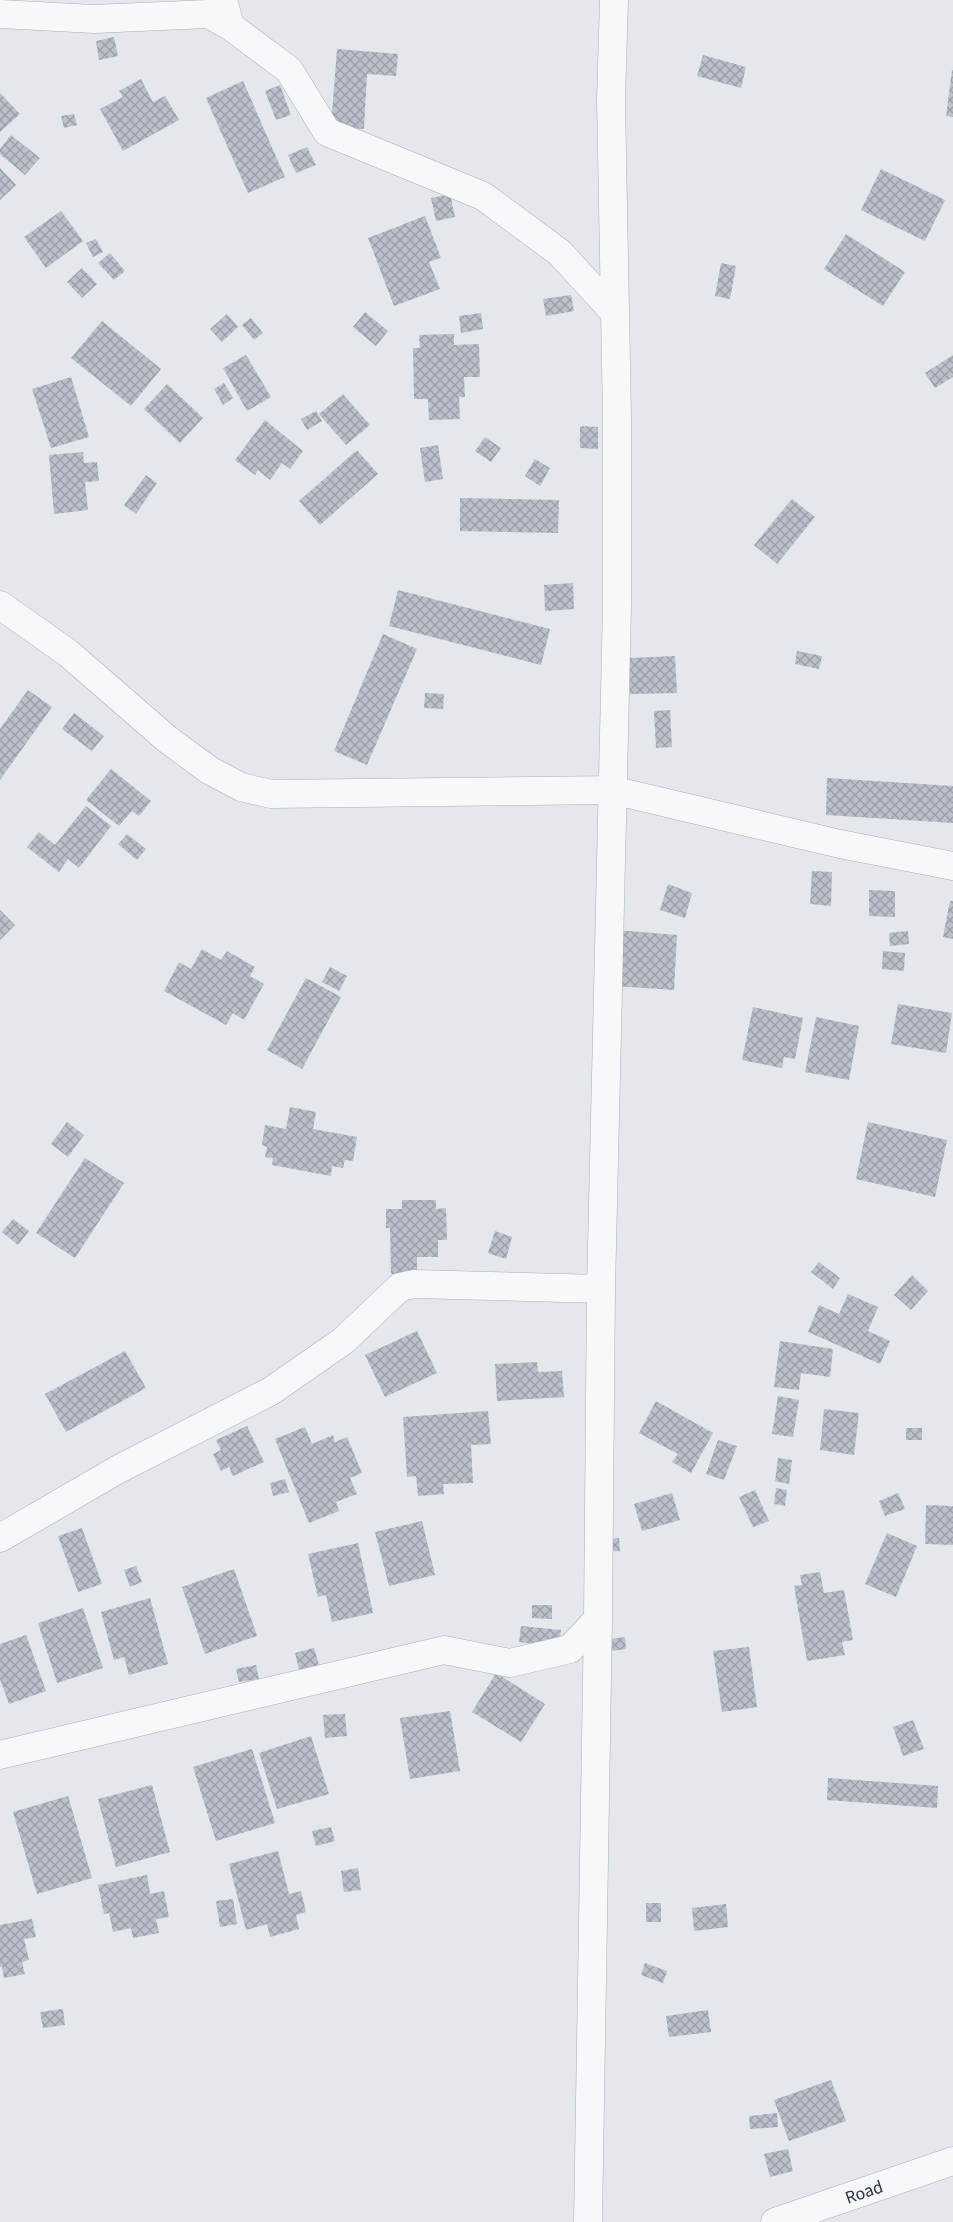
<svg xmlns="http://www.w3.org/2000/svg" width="953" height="2222" font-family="'Source Sans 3',sans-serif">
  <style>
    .building { fill: url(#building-cross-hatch) }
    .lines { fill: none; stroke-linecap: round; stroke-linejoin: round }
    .minor-casing { stroke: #a9aeb7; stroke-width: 29 }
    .minor { stroke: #f7f8fa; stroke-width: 28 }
    .labels { text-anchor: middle; stroke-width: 4.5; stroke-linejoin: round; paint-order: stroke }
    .street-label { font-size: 18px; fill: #2b3445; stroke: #f4f6f9 }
  </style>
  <defs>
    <pattern id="building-cross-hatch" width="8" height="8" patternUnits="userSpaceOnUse" patternTransform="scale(1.25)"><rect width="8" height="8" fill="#bbc0ca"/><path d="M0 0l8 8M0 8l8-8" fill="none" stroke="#989da6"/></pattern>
  </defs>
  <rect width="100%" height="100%" fill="#e4e7ec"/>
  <path class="building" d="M 114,37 L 118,56 L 99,60 L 96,41 Z
    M 337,49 L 398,54 L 396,76 L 367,74 L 364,129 L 331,127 Z
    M 703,55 L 746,67 L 741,88 L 697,76 Z
    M 952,70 L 953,70 L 953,117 L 946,116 Z
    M 141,79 L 153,102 L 165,96 L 179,120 L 123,151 L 100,109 L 123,97 L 119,91 Z
    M 243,81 L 285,177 L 248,193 L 206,98 Z
    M 280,85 L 291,115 L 276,120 L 265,91 Z
    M 0,93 L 20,114 L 0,132 Z
    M 74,114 L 77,125 L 64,128 L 61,116 Z
    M 11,135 L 40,158 L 25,175 L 0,154 L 0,149 Z
    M 307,147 L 316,165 L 296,173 L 288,155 Z
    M 0,168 L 16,185 L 0,200 Z
    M 881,169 L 945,200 L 925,241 L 861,210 Z
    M 450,194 L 455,217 L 436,221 L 431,198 Z
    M 61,211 L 83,241 L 46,268 L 24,237 Z
    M 425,216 L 441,258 L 429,262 L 440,289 L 394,306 L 368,238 Z
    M 846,234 L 905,272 L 883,306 L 824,269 Z
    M 96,239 L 103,252 L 93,257 L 86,243 Z
    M 110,253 L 125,271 L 114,280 L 98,263 Z
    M 721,263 L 736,266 L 730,299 L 715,296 Z
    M 82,268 L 97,284 L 82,298 L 67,282 Z
    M 571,295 L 574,311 L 546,316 L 543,299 Z
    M 365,312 L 388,331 L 376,346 L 353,327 Z
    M 481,313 L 483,329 L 461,333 L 459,316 Z
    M 227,314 L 238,327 L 222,342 L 210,329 Z
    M 251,318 L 263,333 L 254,340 L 242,325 Z
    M 102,321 L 161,369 L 131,406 L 71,358 Z
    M 454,334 L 454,345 L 479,344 L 480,377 L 464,377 L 465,397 L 459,397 L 460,419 L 429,420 L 428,399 L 414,399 L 413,348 L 420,348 L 419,335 Z
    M 246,355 L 271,397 L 247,411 L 223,368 Z
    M 953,355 L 953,377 L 935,388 L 925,373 Z
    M 71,377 L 89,437 L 51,448 L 32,389 Z
    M 224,383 L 233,398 L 223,405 L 214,389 Z
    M 167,384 L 203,418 L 180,443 L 144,409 Z
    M 343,394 L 370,425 L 346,445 L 319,414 Z
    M 316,411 L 322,421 L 307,430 L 301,419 Z
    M 265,420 L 303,451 L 290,469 L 282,463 L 270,480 L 258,470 L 255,475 L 235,460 Z
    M 580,426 L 598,427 L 598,449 L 580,448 Z
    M 485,437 L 501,448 L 491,462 L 475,451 Z
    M 438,445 L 443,479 L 425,482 L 420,448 Z
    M 357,450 L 378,474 L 320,525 L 299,501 Z
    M 83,452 L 84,463 L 97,462 L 99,481 L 85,482 L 88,510 L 54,514 L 49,455 Z
    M 535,459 L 550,468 L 540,486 L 525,476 Z
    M 146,475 L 157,483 L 136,514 L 124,505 Z
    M 460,498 L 559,500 L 558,533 L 460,531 Z
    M 792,499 L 815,517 L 777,564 L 754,545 Z
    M 573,583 L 574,609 L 545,611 L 544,585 Z
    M 398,590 L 550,629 L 541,665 L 389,626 Z
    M 383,634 L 417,649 L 367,765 L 334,751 Z
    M 797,651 L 822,656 L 819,669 L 795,664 Z
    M 675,656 L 677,693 L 630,694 L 629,658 Z
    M 28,690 L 52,707 L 0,780 L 0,729 Z
    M 425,693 L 444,694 L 443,709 L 424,708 Z
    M 670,710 L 672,747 L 656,748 L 654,711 Z
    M 74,713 L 104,736 L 92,751 L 62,729 Z
    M 111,769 L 151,801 L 139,816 L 132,811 L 119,826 L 86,800 Z
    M 827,778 L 953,786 L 953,823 L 826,815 Z
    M 86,806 L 111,826 L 79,868 L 68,859 L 59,872 L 27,847 L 39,832 L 55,845 Z
    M 127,834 L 146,849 L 137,860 L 118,844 Z
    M 812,871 L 832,872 L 831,906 L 810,904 Z
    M 668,884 L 692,893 L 685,918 L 660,910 Z
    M 869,890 L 895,891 L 895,917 L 869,916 Z
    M 950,901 L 953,901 L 953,939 L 943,937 Z
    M 0,910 L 15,925 L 0,940 Z
    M 617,930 L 677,935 L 674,990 L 614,986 Z
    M 908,931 L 909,944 L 890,946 L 889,933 Z
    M 202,949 L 221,960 L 227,951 L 255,967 L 250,976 L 264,984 L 244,1020 L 233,1013 L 226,1025 L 164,991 L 179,962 L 191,969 Z
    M 883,951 L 905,953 L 904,971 L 882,969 Z
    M 330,967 L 347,976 L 339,991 L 322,982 Z
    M 306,978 L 341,997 L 302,1069 L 267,1050 Z
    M 898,1004 L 952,1013 L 946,1053 L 891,1044 Z
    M 753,1007 L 803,1018 L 795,1059 L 784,1057 L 782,1068 L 742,1060 Z
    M 816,1017 L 859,1026 L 849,1080 L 805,1072 Z
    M 290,1107 L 316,1112 L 313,1129 L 357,1137 L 353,1161 L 345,1160 L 343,1168 L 332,1166 L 331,1176 L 272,1165 L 273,1158 L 265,1157 L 267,1147 L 262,1145 L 265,1125 L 286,1129 Z
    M 67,1122 L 84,1135 L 68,1157 L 51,1144 Z
    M 868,1122 L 947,1140 L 935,1197 L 856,1179 Z
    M 85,1158 L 124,1183 L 75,1258 L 36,1233 Z
    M 402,1200 L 436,1200 L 436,1209 L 446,1208 L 447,1240 L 438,1240 L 438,1257 L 417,1257 L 417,1274 L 391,1274 L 390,1228 L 386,1228 L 386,1209 L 402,1209 Z
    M 13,1219 L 29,1231 L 18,1245 L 2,1232 Z
    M 495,1231 L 512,1237 L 506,1259 L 488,1253 Z
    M 819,1262 L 840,1278 L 833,1289 L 811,1272 Z
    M 912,1275 L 928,1291 L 911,1310 L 894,1295 Z
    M 848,1294 L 878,1307 L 868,1331 L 890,1341 L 880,1364 L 808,1332 L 819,1305 L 839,1314 Z
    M 417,1331 L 437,1373 L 385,1397 L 365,1355 Z
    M 780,1341 L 833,1349 L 830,1377 L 801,1373 L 799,1390 L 774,1387 Z
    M 125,1351 L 146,1388 L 66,1432 L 45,1394 Z
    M 537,1362 L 538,1372 L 562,1371 L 564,1397 L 497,1401 L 495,1364 Z
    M 778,1396 L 799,1400 L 793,1437 L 772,1434 Z
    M 656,1401 L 713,1433 L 691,1473 L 672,1462 L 678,1454 L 639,1433 Z
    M 824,1409 L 859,1413 L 854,1455 L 820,1450 Z
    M 488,1411 L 491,1444 L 471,1445 L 473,1483 L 443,1484 L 444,1494 L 418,1496 L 416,1476 L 407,1477 L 403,1417 Z
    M 247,1426 L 264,1462 L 233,1476 L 229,1467 L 221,1471 L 213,1454 L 221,1450 L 216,1440 Z
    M 305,1427 L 312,1444 L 333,1435 L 335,1442 L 347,1437 L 362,1473 L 350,1478 L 357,1494 L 336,1502 L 339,1511 L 309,1523 L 275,1439 Z
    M 906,1428 L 922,1428 L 922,1440 L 906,1440 Z
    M 718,1440 L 737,1446 L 724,1480 L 706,1474 Z
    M 778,1458 L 792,1460 L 789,1484 L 775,1481 Z
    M 285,1479 L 289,1492 L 273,1496 L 270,1483 Z
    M 776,1488 L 787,1490 L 785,1506 L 774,1504 Z
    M 755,1490 L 769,1521 L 753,1527 L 739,1497 Z
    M 672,1493 L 680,1520 L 642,1531 L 634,1504 Z
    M 898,1493 L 905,1509 L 885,1516 L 879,1501 Z
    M 926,1505 L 953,1506 L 953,1545 L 925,1544 Z
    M 422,1521 L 435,1575 L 389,1586 L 375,1532 Z
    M 82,1528 L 102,1584 L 78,1592 L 58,1536 Z
    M 887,1533 L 917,1546 L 896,1597 L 865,1584 Z
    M 619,1538 L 620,1551 L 605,1552 L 604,1539 Z
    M 358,1543 L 373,1613 L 332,1622 L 326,1595 L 318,1597 L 308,1554 Z
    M 136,1566 L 142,1582 L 130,1587 L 124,1570 Z
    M 234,1569 L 257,1636 L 205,1654 L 182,1587 Z
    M 820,1572 L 824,1593 L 844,1590 L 853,1640 L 842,1642 L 845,1655 L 807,1661 L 794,1586 L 802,1585 L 800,1575 Z
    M 150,1598 L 168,1664 L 129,1675 L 124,1657 L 114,1660 L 101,1612 Z
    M 532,1605 L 552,1605 L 552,1619 L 532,1618 Z
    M 83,1608 L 103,1668 L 57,1683 L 38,1623 Z
    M 521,1626 L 561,1630 L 559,1647 L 519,1642 Z
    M 26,1635 L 46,1691 L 9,1704 L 0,1679 L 0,1644 Z
    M 625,1637 L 626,1649 L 611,1651 L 609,1639 Z
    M 749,1647 L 757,1707 L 722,1712 L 713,1651 Z
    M 314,1648 L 319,1665 L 299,1670 L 295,1653 Z
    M 256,1665 L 259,1679 L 239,1682 L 236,1669 Z
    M 496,1673 L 545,1704 L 521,1742 L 472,1712 Z
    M 450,1711 L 460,1771 L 410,1779 L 400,1718 Z
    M 345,1714 L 347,1736 L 325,1738 L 323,1715 Z
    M 913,1720 L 924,1749 L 903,1756 L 893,1727 Z
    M 311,1736 L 329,1794 L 277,1809 L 259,1753 Z
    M 252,1749 L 275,1823 L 216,1841 L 193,1767 Z
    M 828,1778 L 938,1786 L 937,1808 L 827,1800 Z
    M 152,1785 L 170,1852 L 116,1867 L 98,1799 Z
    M 68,1796 L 92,1878 L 37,1894 L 13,1812 Z
    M 331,1827 L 335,1841 L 316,1846 L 312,1831 Z
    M 278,1851 L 289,1894 L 301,1891 L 306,1912 L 296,1915 L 299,1929 L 270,1937 L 267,1924 L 246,1930 L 229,1864 Z
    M 358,1868 L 361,1890 L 344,1892 L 341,1871 Z
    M 147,1875 L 150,1894 L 164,1891 L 169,1917 L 156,1919 L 159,1933 L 133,1938 L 131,1928 L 113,1932 L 109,1913 L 104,1914 L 98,1885 Z
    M 233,1899 L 237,1924 L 220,1927 L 216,1901 Z
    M 646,1903 L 661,1903 L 661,1922 L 646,1922 Z
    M 726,1904 L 728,1927 L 694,1931 L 692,1908 Z
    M 32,1919 L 36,1937 L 24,1939 L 29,1960 L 22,1962 L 25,1974 L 4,1978 L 2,1966 L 0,1967 L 0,1925 Z
    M 645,1963 L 667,1971 L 663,1983 L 641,1975 Z
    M 63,2009 L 65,2025 L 43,2028 L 40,2012 Z
    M 708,2010 L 711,2032 L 669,2037 L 666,2016 Z
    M 831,2080 L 846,2121 L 789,2141 L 774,2100 Z
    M 777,2113 L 778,2127 L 750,2129 L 749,2116 Z
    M 788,2149 L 793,2171 L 770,2177 L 764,2154 Z"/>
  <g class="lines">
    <g class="minor-casing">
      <path id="minor" d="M 223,0 L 230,26 L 289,70 L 327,132 L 483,196 L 560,253 L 615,313
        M 0,14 L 94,19 L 208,14 L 230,26
        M 0,605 L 68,653 L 167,739 L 209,770 L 241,787 L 271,794 L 612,790 L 840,844 L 953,866
        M 0,1538 L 117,1470 L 271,1391 L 343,1341 L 400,1287 L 414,1284 L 601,1289
        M 0,1755 L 444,1650 L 510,1663 L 570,1649 L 598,1619
        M 588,2222 L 598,1619 L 601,1289 L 617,606 L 617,416 L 611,100 L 614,0
        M 775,2222 L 953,2161"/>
    </g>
    <use href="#minor" class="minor"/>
  </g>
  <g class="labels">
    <g class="street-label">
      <text transform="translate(864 2192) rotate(-19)" y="6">Road</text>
    </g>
  </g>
</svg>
